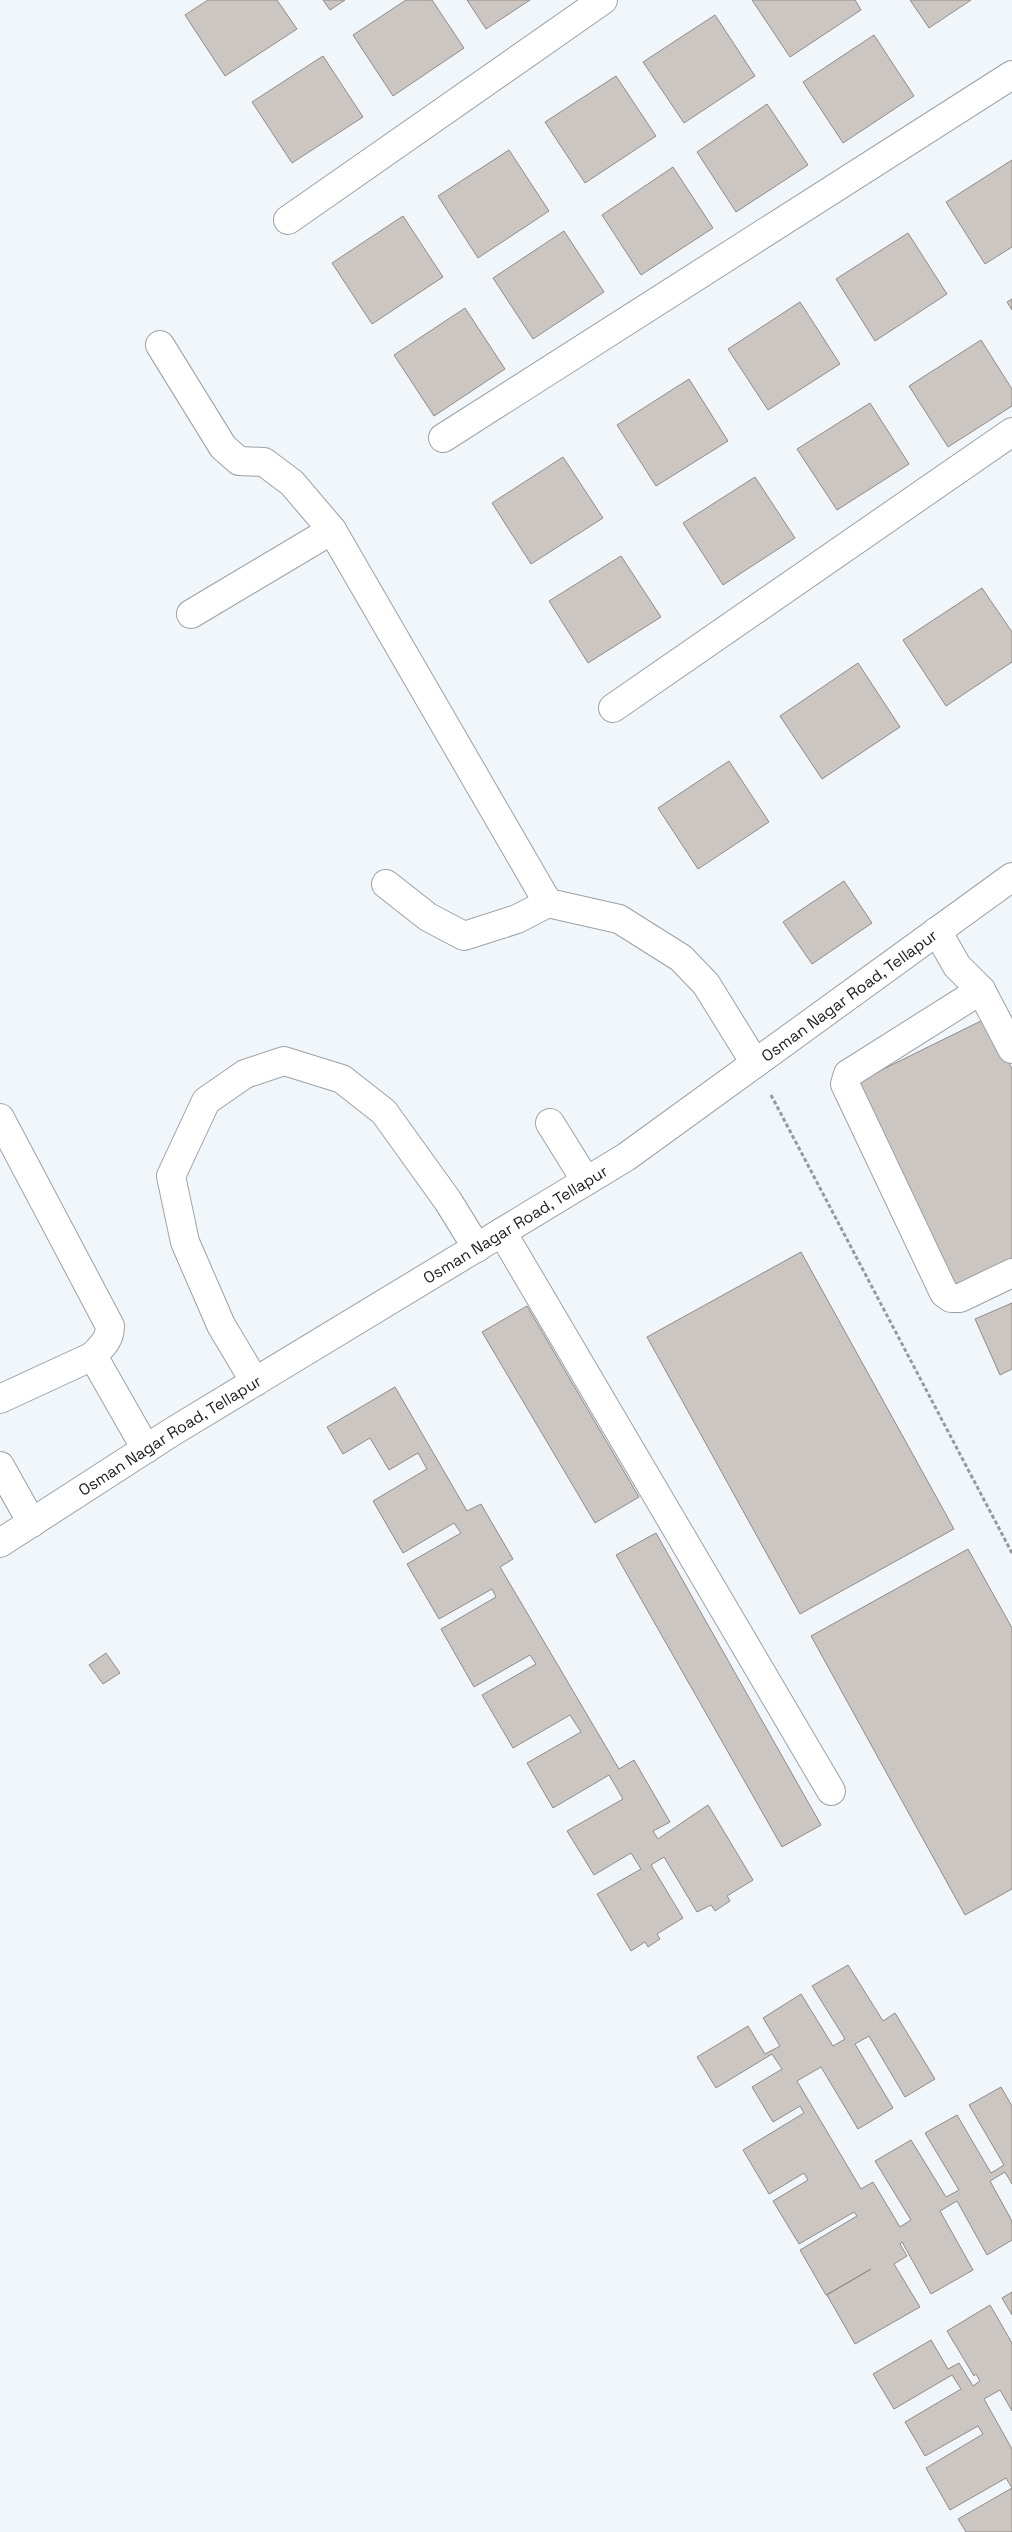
<svg xmlns="http://www.w3.org/2000/svg" width="1012" height="2532" font-family="'Space Grotesk',sans-serif">
  <style>
    .building { fill: #ccc6c2; stroke: #918b88 }
    .lines { fill: none; stroke-linecap: round; stroke-linejoin: round }
    .minor-casing { stroke: #9ca1a5; stroke-width: 30 }
    .path { stroke: #969a9d; stroke-width: 3; stroke-dasharray: 4 2.5; stroke-linecap: butt }
    .minor { stroke: #fff; stroke-width: 28 }
    .labels { text-anchor: middle; stroke-width: 4; stroke-linejoin: round; paint-order: stroke }
    .street-label { font-size: 16px; fill: #1a1c1e; stroke: #fff }
  </style>
  <rect width="100%" height="100%" fill="#f1f6fb"/>
  <path class="building" d="M 208,0 L 277,0 L 297,29 L 225,76 L 185,15 Z
    M 323,0 L 345,0 L 330,10 Z
    M 406,0 L 432,0 L 464,48 L 393,96 L 353,35 Z
    M 467,0 L 530,0 L 486,29 Z
    M 752,0 L 855,0 L 861,10 L 790,57 Z
    M 910,0 L 971,0 L 929,28 Z
    M 715,15 L 755,76 L 684,123 L 643,62 Z
    M 874,35 L 914,96 L 843,143 L 803,82 Z
    M 323,56 L 363,117 L 292,163 L 252,102 Z
    M 616,76 L 656,136 L 585,183 L 545,122 Z
    M 767,104 L 808,165 L 736,212 L 697,152 Z
    M 509,150 L 549,211 L 478,258 L 438,196 Z
    M 1012,160 L 1012,247 L 985,264 L 946,202 Z
    M 673,167 L 713,228 L 641,275 L 602,215 Z
    M 403,216 L 443,277 L 372,324 L 332,263 Z
    M 564,231 L 604,292 L 533,339 L 493,278 Z
    M 908,233 L 947,294 L 875,341 L 836,279 Z
    M 1012,299 L 1012,310 L 1007,302 Z
    M 800,302 L 840,364 L 768,410 L 728,349 Z
    M 465,308 L 505,369 L 434,416 L 394,355 Z
    M 981,340 L 1012,389 L 1012,406 L 948,447 L 909,386 Z
    M 689,379 L 728,441 L 656,486 L 617,425 Z
    M 870,403 L 909,464 L 837,510 L 797,449 Z
    M 563,457 L 603,518 L 531,564 L 492,503 Z
    M 755,477 L 795,538 L 723,585 L 683,523 Z
    M 621,556 L 661,617 L 588,663 L 549,601 Z
    M 982,588 L 1012,632 L 1012,662 L 946,706 L 903,640 Z
    M 858,663 L 900,727 L 822,779 L 780,716 Z
    M 729,761 L 769,822 L 698,869 L 658,808 Z
    M 844,881 L 872,923 L 812,964 L 783,922 Z
    M 987,1018 L 1012,1069 L 1012,1265 L 950,1294 L 853,1084 Z
    M 801,1252 L 954,1529 L 800,1614 L 647,1337 Z
    M 1012,1303 L 1012,1369 L 1000,1375 L 975,1319 Z
    M 527,1306 L 639,1497 L 595,1523 L 482,1332 Z
    M 395,1387 L 467,1511 L 481,1504 L 513,1559 L 500,1567 L 619,1769 L 634,1760 L 670,1822 L 653,1831 L 658,1839 L 708,1805 L 753,1880 L 727,1896 L 730,1901 L 715,1911 L 711,1905 L 697,1912 L 664,1857 L 651,1865 L 683,1918 L 657,1934 L 660,1939 L 648,1947 L 645,1942 L 631,1951 L 597,1894 L 641,1869 L 631,1853 L 594,1875 L 567,1831 L 623,1799 L 609,1775 L 553,1808 L 527,1763 L 581,1732 L 570,1715 L 513,1748 L 482,1695 L 536,1664 L 530,1655 L 474,1687 L 441,1629 L 496,1597 L 492,1589 L 439,1619 L 407,1564 L 461,1533 L 454,1523 L 403,1553 L 373,1501 L 427,1469 L 418,1453 L 389,1470 L 370,1438 L 343,1454 L 327,1427 Z
    M 656,1533 L 821,1825 L 782,1847 L 616,1555 Z
    M 968,1549 L 1012,1628 L 1012,1889 L 965,1915 L 811,1636 Z
    M 106,1653 L 120,1673 L 103,1684 L 89,1665 Z
    M 848,1965 L 883,2021 L 895,2013 L 935,2079 L 905,2097 L 869,2036 L 855,2044 L 893,2108 L 858,2129 L 821,2067 L 797,2081 L 861,2189 L 873,2182 L 900,2227 L 911,2220 L 875,2161 L 911,2140 L 946,2197 L 959,2190 L 925,2133 L 957,2115 L 991,2173 L 1004,2165 L 969,2105 L 1001,2087 L 1012,2106 L 1012,2184 L 1005,2172 L 990,2181 L 1012,2221 L 1012,2240 L 987,2255 L 957,2201 L 940,2211 L 973,2270 L 931,2294 L 902,2242 L 900,2244 L 907,2256 L 894,2264 L 920,2307 L 855,2344 L 827,2295 L 871,2269 L 826,2295 L 800,2250 L 857,2216 L 854,2212 L 799,2244 L 773,2201 L 808,2180 L 804,2173 L 769,2194 L 743,2150 L 804,2113 L 800,2106 L 773,2122 L 752,2087 L 782,2069 L 772,2054 L 716,2088 L 697,2057 L 748,2026 L 765,2054 L 780,2046 L 763,2018 L 801,1994 L 833,2046 L 845,2039 L 812,1986 Z
    M 1012,2292 L 1012,2315 L 1002,2298 Z
    M 990,2305 L 1012,2343 L 1012,2411 L 1000,2390 L 984,2399 L 1012,2449 L 1012,2532 L 966,2532 L 958,2519 L 1012,2488 L 1006,2478 L 950,2510 L 926,2468 L 983,2434 L 978,2426 L 925,2456 L 905,2422 L 961,2389 L 952,2375 L 894,2409 L 873,2374 L 931,2340 L 948,2369 L 959,2363 L 973,2386 L 980,2381 L 976,2374 L 974,2376 L 947,2331 Z"/>
  <g class="lines">
    <g class="minor-casing">
      <g id="minor">
        <path d="M 288,220 L 603,0"/>
        <path d="M 160,345 L 223,447 L 239,461 L 264,462 L 292,483 L 332,530 L 548,903 L 619,919 L 681,958 L 706,984 L 755,1063"/>
        <path d="M 443,438 L 1012,75"/>
        <path d="M 191,614 L 332,530"/>
        <path d="M 613,708 L 1012,432"/>
        <path d="M 386,884 L 428,917 L 464,936 L 517,919 L 548,903"/>
        <path d="M 937,931 L 957,966 L 981,990 L 1012,1049"/>
        <path d="M 981,990 L 848,1074 L 845,1084 L 944,1293 L 951,1298 L 960,1298 L 1012,1273"/>
        <path d="M 0,1118 L 110,1326 C 110,1340 102,1346 93,1356 L 146,1449"/>
        <path d="M 550,1123 L 586,1181"/>
        <path d="M 502,1232 L 831,1791"/>
        <path d="M 255,1382 L 221,1325 L 185,1242 L 171,1176 L 206,1101 L 245,1074 L 284,1061 L 342,1079 L 384,1112 L 448,1201 L 477,1248"/>
        <path d="M 0,1399 L 93,1356"/>
        <path d="M 0,1466 L 32,1523"/>
        <path id="s1" d="M 0,1543 L 172,1432 L 626,1157 L 1012,877"/>
      </g>
    </g>
    <path class="path" d="M 771,1095 L 1012,1553"/>
    <use href="#minor" class="minor"/>
  </g>
  <g class="labels">
    <g class="street-label">
      <text dy="6" stroke="none"><textPath href="#s1" startOffset="1011">Osman Nagar Road, Tellapur</textPath></text>
      <text dy="6" stroke="none"><textPath href="#s1" startOffset="606">Osman Nagar Road, Tellapur</textPath></text>
      <text dy="6" stroke="none"><textPath href="#s1" startOffset="201">Osman Nagar Road, Tellapur</textPath></text>
    </g>
  </g>
</svg>
